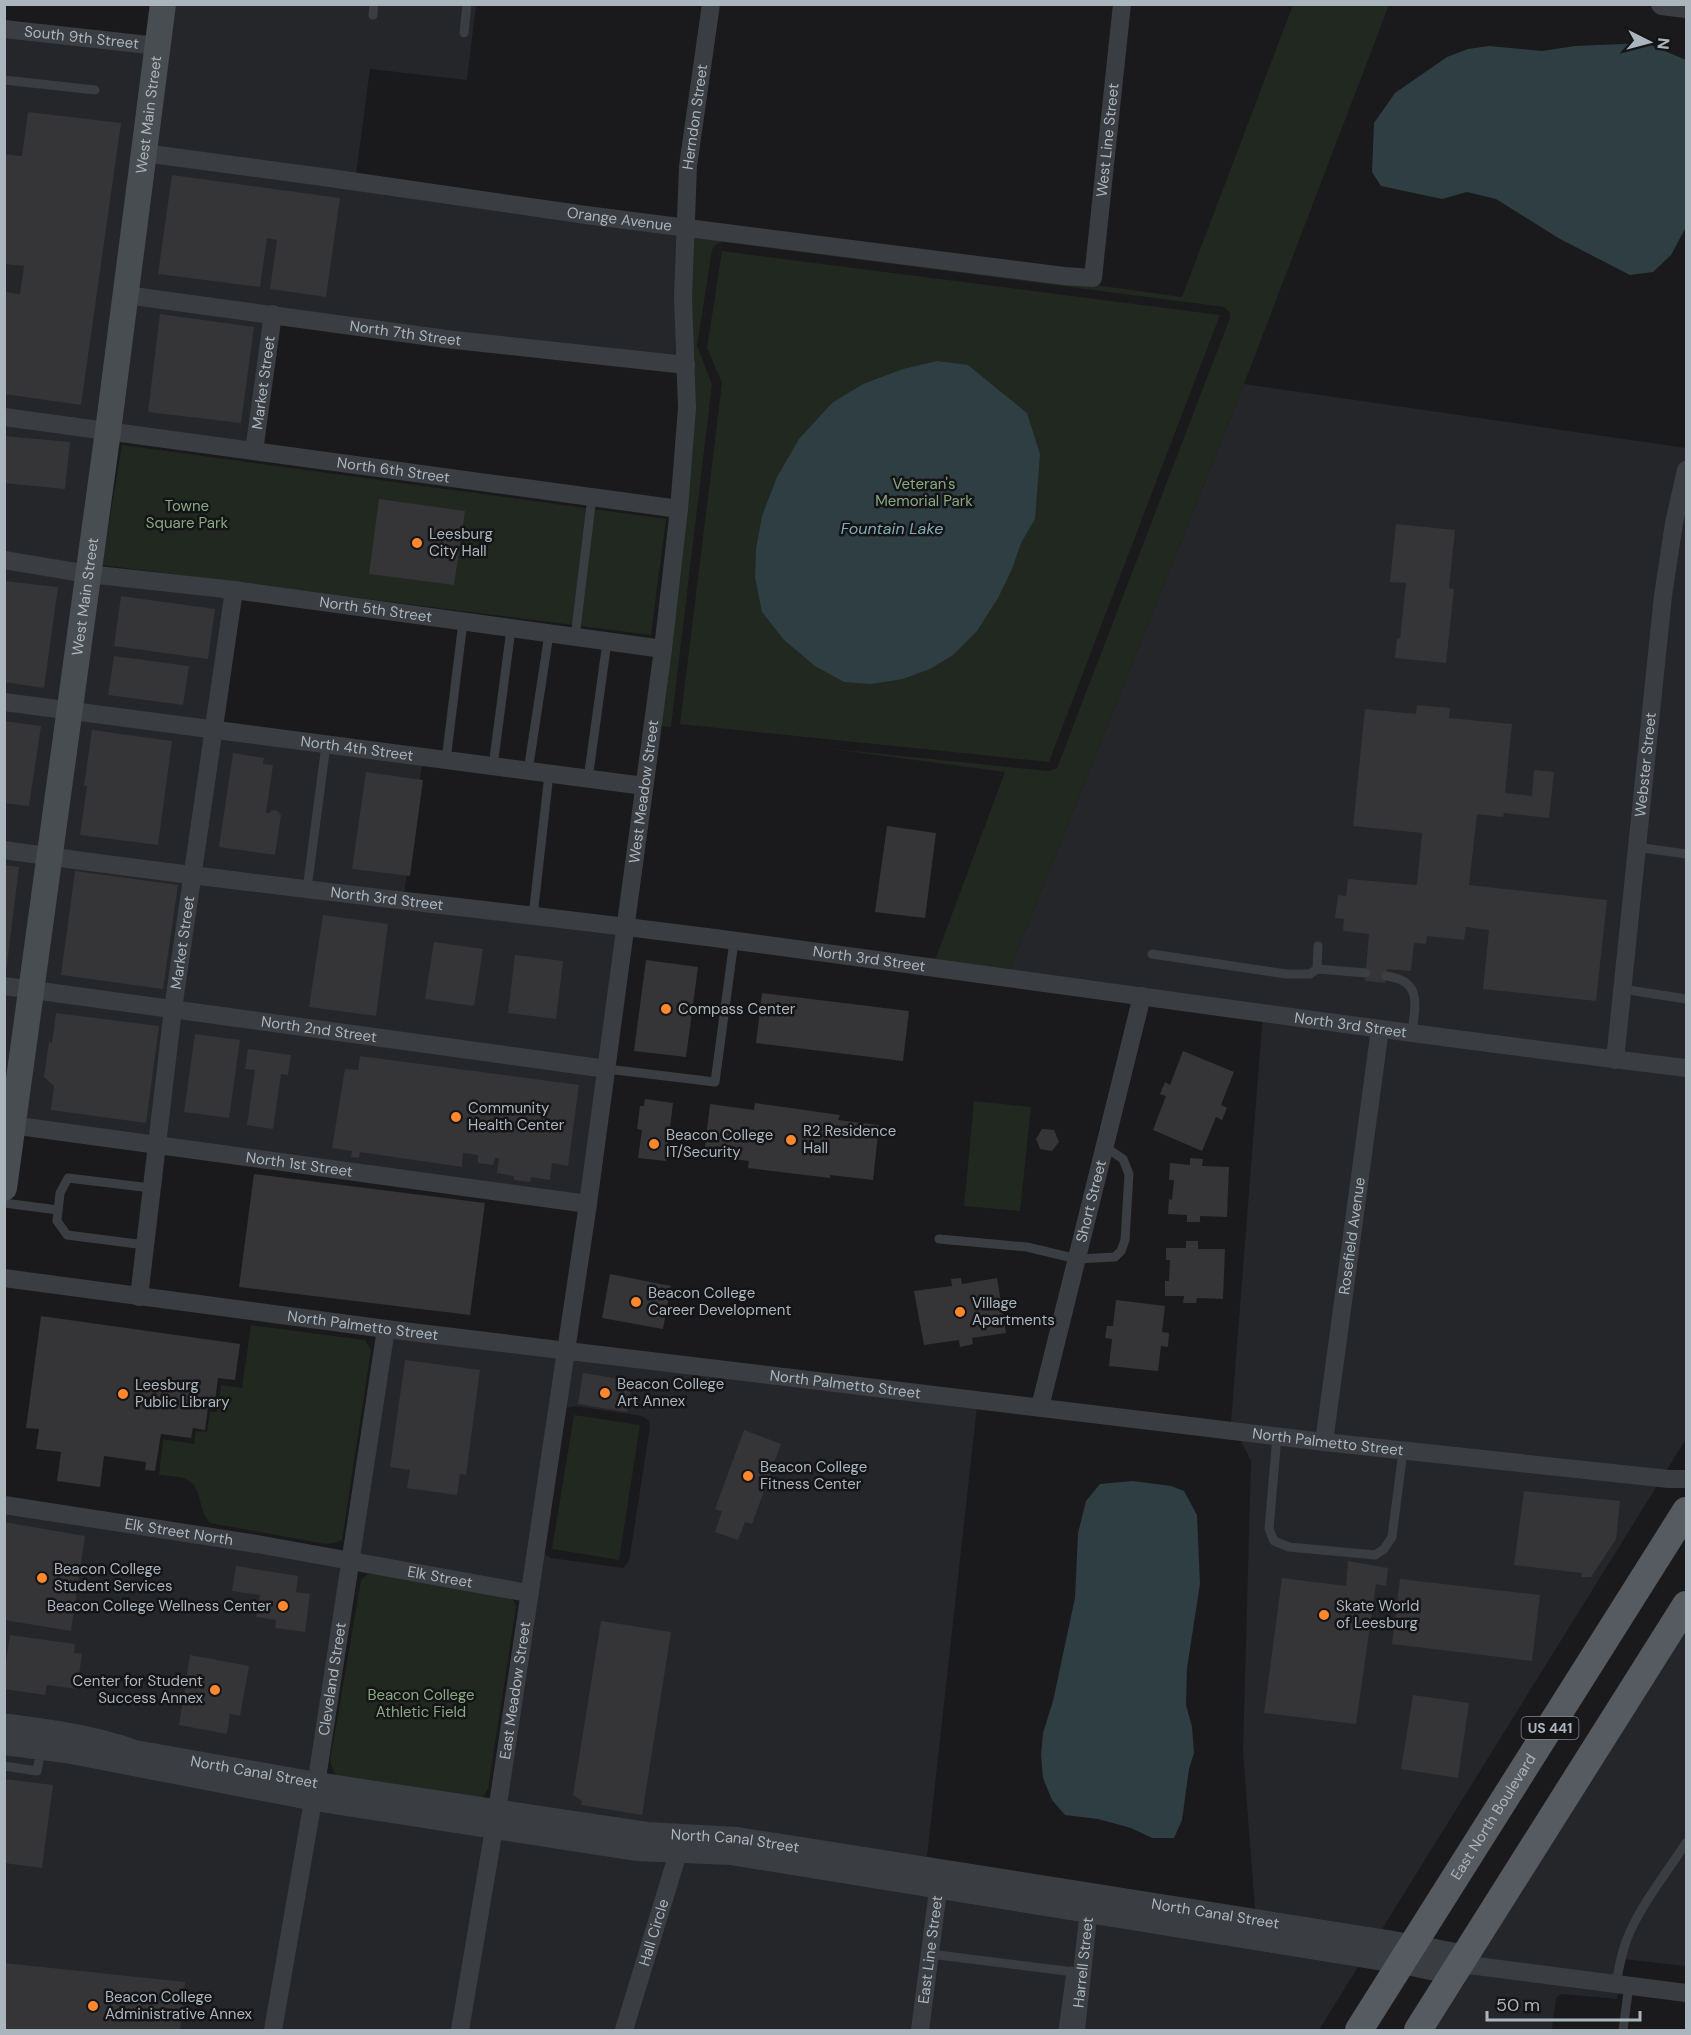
<svg xmlns="http://www.w3.org/2000/svg" width="1691" height="2035" font-family="'DM Sans',sans-serif">
  <style>
    .built { fill: #252629; fill-rule: evenodd }
    .green { fill: #20281f }
    .water { fill: #2e3e42 }
    .building { fill: #353538 }
    .lines { fill: none; stroke-linecap: round; stroke-linejoin: round }
    .service { stroke: #3a3d42; stroke-width: 9 }
    .minor { stroke: #3a3d42; stroke-width: 18 }
    .tertiary { stroke: #3a3d42; stroke-width: 22 }
    .secondary { stroke: #484d52; stroke-width: 26 }
    .primary { stroke: #565b61; stroke-width: 28 }
    .poi-dot { fill: #ff882f; stroke: #151517; stroke-width: 2 }
    .labels { text-anchor: middle; stroke-width: 5; stroke-linejoin: round; paint-order: stroke }
    .shield { fill: #151517; stroke: #7e858b; stroke-width: 1.5 }
    .shield-label { font-size: 14px; font-weight: bold; fill: #abb5bd }
    .street-label { font-size: 15px; fill: #abb5bd; stroke: #151517 }
    .park-label { font-size: 15px; fill: #88a981; stroke: #151517 }
    .poi-label { font-size: 15px; fill: #abb5bd; stroke: #151517; text-anchor: start }
    .water-label { font-size: 16px; font-style: italic; fill: #80acb9; stroke: #151517 }
  </style>
  <rect width="100%" height="100%" fill="#1a1a1c"/>
  <path class="built" d="M 175,5 L 476,5 L 467,80 L 370,69 L 355,182 L 689,229 L 673,364 L 276,321 L 257,446 L 120,432 Z
    M 5,27 L 146,43 L 96,429 L 5,1101 Z
    M 1244,384 L 1686,448 L 1686,1439 L 1382,1929 L 1255,1909 L 1243,1752 L 1251,1461 L 1231,1422 L 1263,1013 L 1006,978 Z
    M 100,575 L 235,593 L 217,732 L 423,759 L 403,901 L 624,927 L 590,1202 L 25,1128 Z
    M 387,1336 L 978,1397 L 927,1857 L 648,1823 L 493,1800 L 524,1599 L 378,1564 L 354,1573 L 324,1774 L 138,1742 L 117,1733 L 82,1725 L 5,1713 L 5,1509 L 350,1563 ZM 575,1406 L 642,1416 L 649,1421 L 650,1427 L 629,1561 L 623,1568 L 551,1558 L 543,1553 L 566,1408 Z
    M 1686,1627 L 1686,1966 L 1623,1959 L 1617,1999 L 1561,1994 L 1556,1998 L 1552,2030 L 1431,2030 L 1461,1986 L 1464,1986 L 1466,1978 Z
    M 5,1754 L 64,1762 L 312,1811 L 729,1865 L 1358,1967 L 1319,2030 L 5,2030 Z"/>
  <path class="green" d="M 1293,5 L 1389,5 L 1244,384 L 1006,978 L 932,968 L 1005,772 L 824,748 L 1048,771 L 1057,768 L 1230,318 L 1230,313 L 1224,307 L 723,242 L 715,245 L 712,250 L 697,346 L 712,384 L 671,727 L 653,725 L 690,391 L 673,364 L 689,229 L 1182,297 Z
    M 722,251 L 1220,315 L 1049,762 L 680,724 L 722,383 L 707,348 Z
    M 122,445 L 666,519 L 651,635 L 102,565 Z
    M 974,1101 L 1031,1107 L 1020,1211 L 964,1206 Z
    M 251,1325 L 365,1340 L 371,1350 L 342,1540 L 334,1543 L 325,1544 L 210,1523 C 198,1510 202,1488 188,1480 C 181,1476 167,1476 159,1475 L 163,1439 L 194,1444 L 196,1431 L 207,1432 L 210,1412 L 217,1412 L 221,1385 L 242,1388 Z
    M 574,1415 L 640,1425 L 619,1560 L 552,1549 Z
    M 376,1573 L 508,1596 L 514,1601 L 516,1607 L 488,1789 L 482,1798 L 341,1779 L 334,1773 L 330,1761 L 361,1580 L 368,1574 Z"/>
  <path class="water" d="M 1646,43 L 1686,60 L 1686,227 L 1671,255 L 1653,272 L 1630,275 L 1560,239 L 1496,199 L 1467,192 L 1442,199 L 1381,186 L 1372,172 L 1374,123 L 1395,93 L 1447,57 L 1468,49 L 1489,46 L 1542,51 L 1575,46 Z
    M 937,361 L 968,365 L 1027,413 L 1040,454 L 1035,519 L 1021,543 L 1012,569 L 998,598 L 977,631 L 953,655 L 930,669 L 903,679 L 871,684 L 844,682 L 815,666 L 784,640 L 762,612 L 755,577 L 756,549 L 762,516 L 777,477 L 799,439 L 832,403 L 863,384 L 903,369 Z
    M 1133,1481 L 1171,1486 L 1184,1491 L 1197,1515 L 1200,1584 L 1187,1668 L 1186,1705 L 1192,1727 L 1194,1753 L 1189,1769 L 1182,1820 L 1174,1838 L 1152,1838 L 1131,1828 L 1098,1819 L 1065,1815 L 1052,1800 L 1043,1778 L 1041,1755 L 1043,1733 L 1053,1701 L 1075,1598 L 1078,1533 L 1086,1501 L 1100,1484 Z"/>
  <path class="building" d="M 28,112 L 121,123 L 81,405 L 4,394 L 4,292 L 20,294 L 24,266 L 4,264 L 4,154 L 22,156 Z
    M 172,175 L 340,198 L 326,297 L 270,289 L 277,240 L 267,238 L 260,287 L 158,274 Z
    M 160,314 L 254,327 L 241,423 L 148,412 Z
    M 4,436 L 70,442 L 65,489 L 4,483 Z
    M 379,499 L 465,511 L 454,585 L 369,574 Z
    M 1396,524 L 1455,530 L 1449,588 L 1454,589 L 1446,663 L 1395,658 L 1397,638 L 1400,639 L 1406,583 L 1390,582 Z
    M 4,581 L 58,587 L 44,688 L 4,682 Z
    M 121,596 L 215,609 L 208,659 L 114,646 Z
    M 114,656 L 189,666 L 183,705 L 108,695 Z
    M 1417,705 L 1450,708 L 1449,718 L 1512,724 L 1505,793 L 1532,796 L 1534,770 L 1554,772 L 1549,818 L 1504,813 L 1503,817 L 1477,814 L 1469,885 L 1607,900 L 1596,1001 L 1483,989 L 1489,930 L 1466,927 L 1464,940 L 1427,936 L 1426,944 L 1414,943 L 1411,971 L 1387,969 L 1385,983 L 1365,981 L 1369,934 L 1343,931 L 1344,919 L 1335,918 L 1338,895 L 1346,896 L 1348,879 L 1417,885 L 1422,833 L 1353,826 L 1365,709 L 1416,714 Z
    M 4,721 L 41,726 L 29,806 L 4,803 Z
    M 92,730 L 172,741 L 158,845 L 80,835 L 87,786 L 84,786 Z
    M 233,753 L 264,758 L 263,764 L 273,765 L 266,813 L 270,813 L 271,810 L 277,811 L 281,815 L 275,855 L 219,847 Z
    M 366,772 L 423,780 L 410,876 L 352,869 Z
    M 887,826 L 936,833 L 925,918 L 875,912 Z
    M 4,865 L 19,867 L 6,972 L 4,971 Z
    M 75,871 L 178,885 L 163,989 L 61,975 Z
    M 323,915 L 388,924 L 376,1016 L 309,1007 Z
    M 434,942 L 483,949 L 474,1006 L 425,999 Z
    M 515,955 L 563,961 L 556,1019 L 508,1013 Z
    M 646,960 L 698,967 L 686,1057 L 634,1051 Z
    M 762,993 L 909,1011 L 903,1061 L 756,1043 Z
    M 56,1013 L 159,1026 L 146,1123 L 51,1110 L 54,1086 L 44,1077 L 49,1042 L 52,1043 Z
    M 195,1034 L 240,1040 L 229,1118 L 184,1112 Z
    M 248,1049 L 291,1055 L 288,1075 L 281,1074 L 273,1129 L 247,1125 L 255,1070 L 245,1069 Z
    M 1183,1051 L 1234,1072 L 1221,1105 L 1227,1108 L 1222,1120 L 1216,1117 L 1202,1151 L 1153,1130 L 1166,1096 L 1160,1094 L 1162,1089 L 1165,1082 L 1170,1085 Z
    M 360,1056 L 579,1085 L 568,1166 L 552,1163 L 550,1180 L 531,1177 L 530,1182 L 514,1180 L 514,1176 L 497,1173 L 499,1158 L 495,1158 L 493,1165 L 478,1163 L 478,1155 L 463,1153 L 462,1167 L 360,1152 L 359,1158 L 351,1157 L 352,1151 L 332,1148 L 345,1069 L 358,1070 Z
    M 645,1099 L 673,1103 L 666,1161 L 638,1158 L 642,1130 L 637,1129 L 640,1106 L 644,1106 Z
    M 755,1103 L 840,1115 L 838,1120 L 879,1125 L 873,1180 L 830,1175 L 830,1178 L 748,1168 L 749,1161 L 704,1155 L 710,1104 L 754,1110 Z
    M 1042,1129 L 1054,1130 L 1059,1142 L 1052,1151 L 1040,1149 L 1036,1139 Z
    M 1190,1158 L 1203,1159 L 1202,1166 L 1229,1167 L 1227,1217 L 1200,1216 L 1200,1222 L 1187,1222 L 1187,1215 L 1168,1214 L 1169,1199 L 1172,1200 L 1174,1180 L 1169,1180 L 1170,1163 L 1190,1165 Z
    M 254,1174 L 485,1203 L 470,1315 L 239,1287 Z
    M 1186,1241 L 1198,1241 L 1198,1249 L 1225,1249 L 1223,1299 L 1197,1298 L 1196,1303 L 1183,1303 L 1184,1296 L 1165,1296 L 1165,1281 L 1169,1281 L 1170,1260 L 1166,1260 L 1166,1248 L 1186,1248 Z
    M 610,1274 L 671,1286 L 663,1329 L 602,1318 Z
    M 961,1278 L 962,1284 L 997,1278 L 1006,1333 L 972,1338 L 973,1344 L 960,1347 L 959,1340 L 924,1345 L 914,1291 L 952,1286 L 951,1279 Z
    M 1116,1300 L 1165,1306 L 1162,1332 L 1169,1333 L 1168,1347 L 1161,1346 L 1158,1371 L 1109,1366 L 1112,1339 L 1105,1338 L 1107,1326 L 1113,1326 Z
    M 41,1316 L 240,1344 L 235,1380 L 218,1378 L 214,1408 L 208,1407 L 205,1430 L 193,1428 L 191,1438 L 161,1434 L 155,1471 L 145,1470 L 146,1462 L 104,1456 L 100,1487 L 57,1481 L 61,1452 L 36,1449 L 39,1429 L 26,1428 Z
    M 405,1360 L 480,1370 L 466,1475 L 460,1474 L 457,1495 L 407,1488 L 410,1470 L 390,1467 Z
    M 583,1373 L 632,1381 L 627,1412 L 578,1404 Z
    M 744,1430 L 781,1444 L 752,1524 L 745,1522 L 738,1540 L 715,1532 L 722,1511 L 715,1509 Z
    M 1524,1491 L 1620,1501 L 1616,1539 L 1591,1577 L 1581,1577 L 1582,1573 L 1514,1565 Z
    M 4,1522 L 85,1536 L 71,1631 L 4,1620 Z
    M 1348,1561 L 1388,1568 L 1386,1586 L 1376,1584 L 1356,1724 L 1264,1713 L 1282,1578 L 1346,1586 Z
    M 236,1566 L 298,1576 L 296,1592 L 310,1594 L 305,1632 L 275,1628 L 276,1620 L 256,1617 L 260,1595 L 232,1591 Z
    M 1400,1579 L 1540,1595 L 1532,1661 L 1392,1644 Z
    M 601,1621 L 671,1632 L 642,1815 L 581,1805 L 582,1801 L 573,1795 Z
    M 10,1635 L 75,1644 L 74,1653 L 82,1654 L 77,1689 L 47,1685 L 45,1695 L 4,1689 L 4,1674 Z
    M 190,1655 L 249,1666 L 240,1716 L 230,1714 L 227,1734 L 179,1725 Z
    M 1413,1695 L 1469,1703 L 1458,1778 L 1401,1769 Z
    M 4,1779 L 53,1785 L 42,1868 L 4,1863 Z
    M 4,1963 L 185,1982 L 180,2030 L 4,2030 Z"/>
  <g class="lines">
    <path class="service" d="M 373,15 L 374,4
      M 464,33 L 467,4
      M 4,80 L 95,90
      M 575,637 L 592,497
      M 446,760 L 463,622
      M 493,766 L 511,629
      M 528,771 L 549,634
      M 588,779 L 607,642
      M 1636,847 L 1686,854
      M 307,889 L 326,745
      M 533,916 L 549,774
      M 1318,946 L 1317,969 L 1366,973
      M 1152,954 L 1286,974 L 1310,974 L 1317,969
      M 1386,976 C 1423,981 1415,1004 1412,1033
      M 1622,989 L 1686,999
      M 607,1069 L 715,1082 L 734,941
      M 4,1203 L 58,1210
      M 939,1239 L 1027,1247 L 1077,1259 L 1115,1257 L 1121,1251 L 1125,1240 L 1129,1174 L 1123,1159 L 1105,1147
      M 145,1245 L 67,1235 L 57,1221 L 60,1193 L 68,1178 L 151,1188
      M 1277,1436 L 1269,1529 L 1274,1541 L 1289,1547 L 1375,1555 L 1384,1549 L 1392,1537 L 1403,1451
      M 4,1766 L 37,1771 L 41,1750
      M 930,1954 L 1082,1973
      M 1616,1984 C 1619,1967 1622,1950 1629,1934 C 1643,1902 1667,1872 1686,1843
      M 1063,2030 L 1071,1971
      M 1623,2030 L 1629,1985"/>
    <g class="minor">
      <path id="s1" d="M 4,29 L 158,46"/>
      <path id="s2" d="M 144,153 L 330,178 L 586,215 L 1064,276 L 1093,278 L 1122,4"/>
      <path id="s3" d="M 126,295 L 446,339 L 686,365"/>
      <path id="s4" d="M 4,417 L 679,509"/>
      <path id="s5" d="M 254,451 L 273,314"/>
      <path id="s6" d="M 4,560 L 88,574 L 234,590 L 663,649"/>
      <path id="s7" d="M 4,702 L 644,786"/>
      <path id="s8" d="M 4,850 C 238,884 473,907 707,937 C 1033,980 1359,1029 1686,1068"/>
      <path id="s9" d="M 4,986 L 607,1069"/>
      <path id="s10" d="M 1615,1060 L 1663,596 L 1674,523 L 1686,470"/>
      <path id="s11" d="M 4,1124 L 588,1204"/>
      <path id="s12" d="M 4,1278 L 386,1329 L 1324,1442 L 1669,1479 L 1686,1479"/>
      <path id="s13" d="M 139,1297 L 173,1009 L 234,590"/>
      <path id="s14" d="M 1040,1407 L 1142,996"/>
      <path id="s15" d="M 1324,1442 L 1380,1029"/>
      <path id="s16" d="M 4,1505 L 257,1544 L 528,1593"/>
      <path d="M 1461,1964 L 1686,1993"/>
      <path id="s17" d="M 273,2030 L 318,1772 L 386,1329"/>
      <path id="s18" d="M 460,2030 L 497,1811 L 588,1204 L 663,649 L 679,509 L 687,408 L 683,297 L 688,166 L 711,4"/>
      <path id="s19" d="M 624,2030 L 682,1840"/>
      <path id="s20" d="M 920,2030 L 940,1875"/>
      <path id="s21" d="M 1076,2030 L 1090,1899"/>
    </g>
    <g class="tertiary">
      <path d="M 1662,4 L 1686,7"/>
      <path id="s22" d="M 4,1724 C 49,1731 93,1735 135,1751 L 316,1783 L 647,1833 L 737,1838 L 1388,1941 L 1466,1956"/>
      <path d="M 4,1744 L 66,1752 L 314,1800 L 636,1850 L 730,1854 L 1402,1963 L 1455,1974"/>
    </g>
    <path class="secondary" id="s23" d="M 4,1188 L 108,431 L 163,4"/>
    <g class="primary">
      <path id="s24" d="M 1359,2030 L 1686,1511"/>
      <path d="M 1418,2030 L 1686,1605"/>
    </g>
  </g>
  <g class="poi-dot">
    <circle cx="417" cy="543" r="6"/>
    <circle cx="666" cy="1009" r="6"/>
    <circle cx="456" cy="1117" r="6"/>
    <circle cx="791" cy="1140" r="6"/>
    <circle cx="654" cy="1144" r="6"/>
    <circle cx="636" cy="1302" r="6"/>
    <circle cx="960" cy="1312" r="6"/>
    <circle cx="605" cy="1393" r="6"/>
    <circle cx="123" cy="1394" r="6"/>
    <circle cx="748" cy="1476" r="6"/>
    <circle cx="42" cy="1578" r="6"/>
    <circle cx="283" cy="1606" r="6"/>
    <circle cx="1324" cy="1615" r="6"/>
    <circle cx="215" cy="1690" r="6"/>
    <circle cx="93" cy="2006" r="6"/>
  </g>
  <g class="labels">
    <rect class="shield" x="1521.5" y="1717" width="57" height="22" rx="4.5"/>
    <g class="shield-label">
      <text x="1550" y="1733">US 441</text>
    </g>
    <g class="street-label">
      <text dy="5" stroke="none"><textPath href="#s1" startOffset="78">South 9th Street</textPath></text>
      <text dy="5" stroke="none"><textPath href="#s23" startOffset="1083">West Main Street</textPath></text>
      <text dy="5" stroke="none"><textPath href="#s18" startOffset="1930">Herndon Street</textPath></text>
      <text dy="5" stroke="none"><textPath href="#s2" startOffset="1096">West Line Street</textPath></text>
      <text dy="5" stroke="none"><textPath href="#s2" startOffset="480">Orange Avenue</textPath></text>
      <text dy="5" stroke="none"><textPath href="#s3" startOffset="282">North 7th Street</textPath></text>
      <text dy="5" stroke="none"><textPath href="#s5" startOffset="69">Market Street</textPath></text>
      <text dy="5" stroke="none"><textPath href="#s4" startOffset="393">North 6th Street</textPath></text>
      <text dy="5" stroke="none"><textPath href="#s23" startOffset="597">West Main Street</textPath></text>
      <text dy="5" stroke="none"><textPath href="#s6" startOffset="375">North 5th Street</textPath></text>
      <text dy="5" stroke="none"><textPath href="#s7" startOffset="356">North 4th Street</textPath></text>
      <text dy="5" stroke="none"><textPath href="#s10" startOffset="297">Webster Street</textPath></text>
      <text dy="5" stroke="none"><textPath href="#s18" startOffset="1252">West Meadow Street</textPath></text>
      <text dy="5" stroke="none"><textPath href="#s8" startOffset="386">North 3rd Street</textPath></text>
      <text dy="5" stroke="none"><textPath href="#s13" startOffset="357">Market Street</textPath></text>
      <text dy="5" stroke="none"><textPath href="#s8" startOffset="872">North 3rd Street</textPath></text>
      <text dy="5" stroke="none"><textPath href="#s8" startOffset="1358">North 3rd Street</textPath></text>
      <text dy="5" stroke="none"><textPath href="#s9" startOffset="318">North 2nd Street</textPath></text>
      <text dy="5" stroke="none"><textPath href="#s11" startOffset="298">North 1st Street</textPath></text>
      <text dy="5" stroke="none"><textPath href="#s14" startOffset="212">Short Street</textPath></text>
      <text dy="5" stroke="none"><textPath href="#s15" startOffset="208">Rosefield Avenue</textPath></text>
      <text dy="5" stroke="none"><textPath href="#s12" startOffset="362">North Palmetto Street</textPath></text>
      <text dy="5" stroke="none"><textPath href="#s12" startOffset="848">North Palmetto Street</textPath></text>
      <text dy="5" stroke="none"><textPath href="#s12" startOffset="1334">North Palmetto Street</textPath></text>
      <text dy="5" stroke="none"><textPath href="#s16" startOffset="177">Elk Street North</textPath></text>
      <text dy="5" stroke="none"><textPath href="#s16" startOffset="442">Elk Street</textPath></text>
      <text dy="5" stroke="none"><textPath href="#s17" startOffset="356">Cleveland Street</textPath></text>
      <text dy="5" stroke="none"><textPath href="#s18" startOffset="344">East Meadow Street</textPath></text>
      <text dy="5" stroke="none"><textPath href="#s22" startOffset="255">North Canal Street</textPath></text>
      <text dy="5" stroke="none"><textPath href="#s24" startOffset="252">East North Boulevard</textPath></text>
      <text dy="5" stroke="none"><textPath href="#s22" startOffset="741">North Canal Street</textPath></text>
      <text dy="5" stroke="none"><textPath href="#s22" startOffset="1227">North Canal Street</textPath></text>
      <text dy="5" stroke="none"><textPath href="#s19" startOffset="102">Hall Circle</textPath></text>
      <text dy="5" stroke="none"><textPath href="#s20" startOffset="81">East Line Street</textPath></text>
      <text dy="5" stroke="none"><textPath href="#s21" startOffset="68">Harrell Street</textPath></text>
    </g>
    <g class="park-label">
      <text x="924" y="489">Veteran's<tspan x="924" dy="17">Memorial Park</tspan></text>
      <text x="187" y="511">Towne<tspan x="187" dy="17">Square Park</tspan></text>
      <text x="421" y="1700">Beacon College<tspan x="421" dy="17">Athletic Field</tspan></text>
    </g>
    <g class="poi-label">
      <text x="429" y="539">Leesburg<tspan x="429" dy="17">City Hall</tspan></text>
      <text x="678" y="1014">Compass Center</text>
      <text x="468" y="1113">Community<tspan x="468" dy="17">Health Center</tspan></text>
      <text x="803" y="1136">R2 Residence<tspan x="803" dy="17">Hall</tspan></text>
      <text x="666" y="1140">Beacon College<tspan x="666" dy="17">IT/Security</tspan></text>
      <text x="648" y="1298">Beacon College<tspan x="648" dy="17">Career Development</tspan></text>
      <text x="972" y="1308">Village<tspan x="972" dy="17">Apartments</tspan></text>
      <text x="617" y="1389">Beacon College<tspan x="617" dy="17">Art Annex</tspan></text>
      <text x="135" y="1390">Leesburg<tspan x="135" dy="17">Public Library</tspan></text>
      <text x="760" y="1472">Beacon College<tspan x="760" dy="17">Fitness Center</tspan></text>
      <text x="54" y="1574">Beacon College<tspan x="54" dy="17">Student Services</tspan></text>
      <text x="271" y="1611" text-anchor="end">Beacon College Wellness Center</text>
      <text x="1336" y="1611">Skate World<tspan x="1336" dy="17">of Leesburg</tspan></text>
      <text x="203" y="1686" text-anchor="end">Center for Student<tspan x="203" dy="17">Success Annex</tspan></text>
      <text x="105" y="2002">Beacon College<tspan x="105" dy="17">Administrative Annex</tspan></text>
    </g>
    <g class="water-label">
      <text x="892" y="534">Fountain Lake</text>
    </g>
  </g>
  <rect width="1691" height="2035" fill="none" stroke="#abb5bd" stroke-width="12"/>
  <g transform="translate(1649 42) rotate(96)" stroke="#151517" stroke-width="4.5" paint-order="stroke">
  <path d="M0-4.5L10 22L0 15L-10 22Z" fill="#abb5bd"/>
  <text y="-9" font-size="16" font-weight="bold" text-anchor="middle" fill="#abb5bd">N</text>
  </g>
  <path d="M1487 2011v9h153v-9" fill="none" stroke="#abb5bd" stroke-width="3"/>
  <text x="1496" y="2011" font-size="18" fill="#abb5bd" stroke="#151517" stroke-width="4.5" paint-order="stroke">50 m</text>
</svg>
